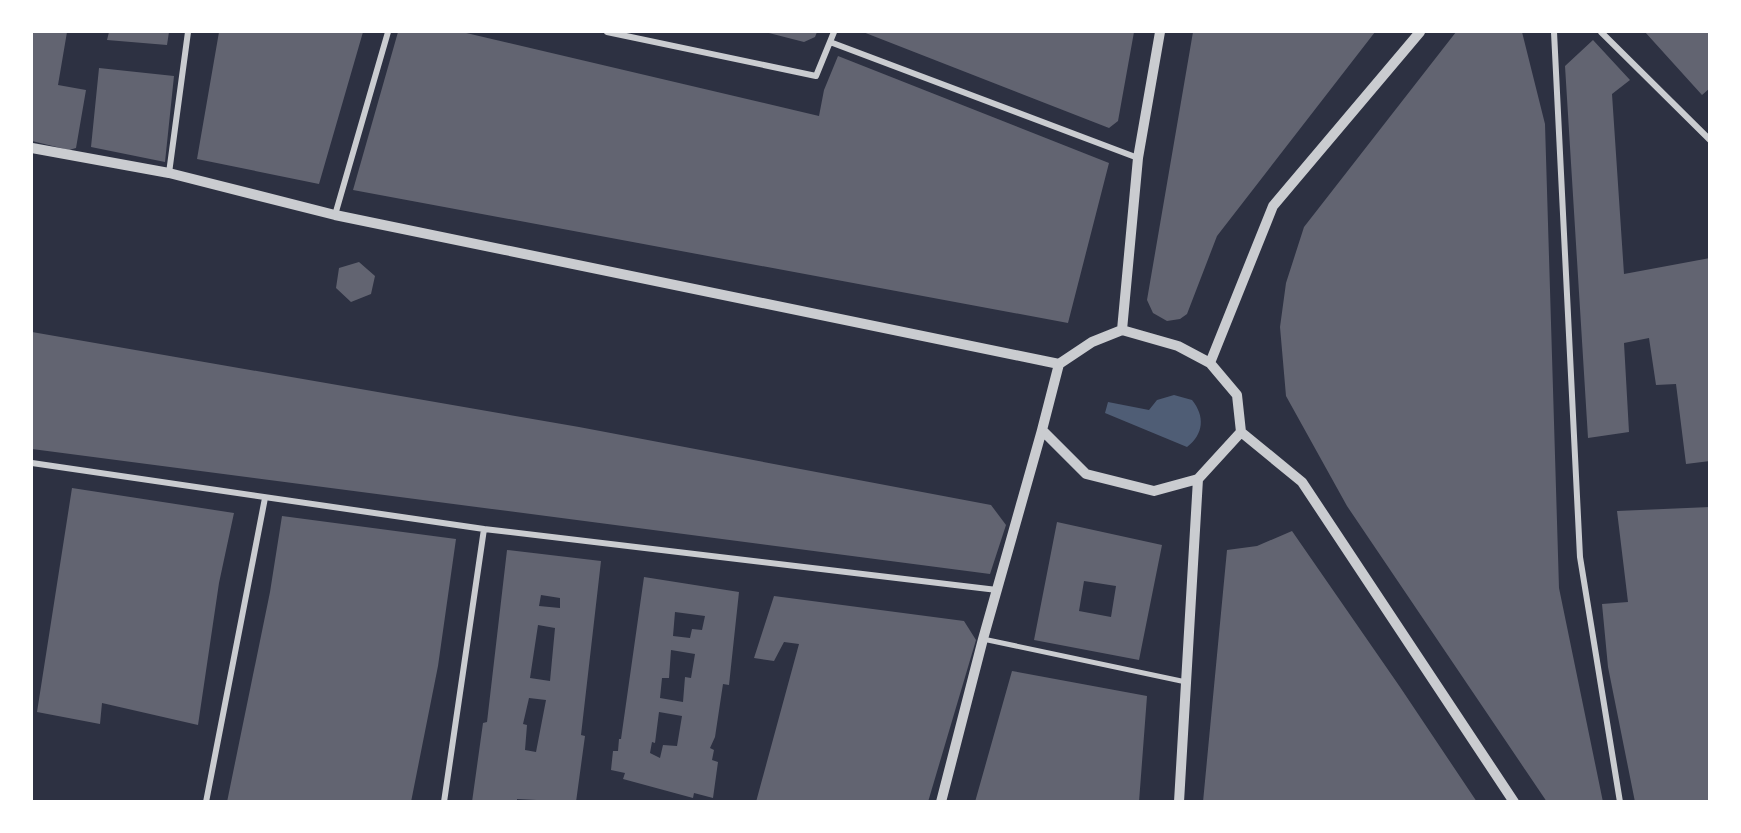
<svg xmlns="http://www.w3.org/2000/svg" width="1741" height="833" font-family="Helvetica,sans-serif">
  <style>
    .water { fill: #4f5d75 }
    .building { fill: #626471; fill-rule: evenodd }
    .lines { fill: none; stroke-linecap: round; stroke-linejoin: round }
    .pedestrian { stroke: #caccd0; stroke-width: 5 }
    .minor { stroke: #caccd0; stroke-width: 6 }
    .tertiary { stroke: #caccd0; stroke-width: 10 }
  </style>
  <rect width="100%" height="100%" fill="#2d3142"/>
  <path class="water" d="M 1174,395 L 1192,400 C 1205,416 1204,434 1187,447 L 1105,413 L 1108,402 L 1149,410 L 1157,400 Z"/>
  <path class="building" d="M 32,32 L 67,32 L 58,85 L 86,90 L 76,148 L 69,150 L 32,141 Z
    M 109,32 L 169,32 L 167,45 L 107,40 Z
    M 219,32 L 363,32 L 319,184 L 197,159 Z
    M 398,32 L 462,32 L 819,116 L 824,90 L 838,56 L 1109,163 L 1068,323 L 353,190 Z
    M 765,32 L 817,32 L 815,37 L 804,42 Z
    M 863,32 L 1134,32 L 1118,121 L 1109,128 Z
    M 1193,32 L 1375,32 L 1217,236 L 1187,314 L 1180,319 L 1167,321 L 1153,313 L 1147,300 Z
    M 1456,32 L 1522,32 L 1545,124 L 1559,588 L 1603,802 L 1547,802 L 1347,506 L 1286,396 L 1280,327 L 1286,283 L 1304,227 Z
    M 1645,32 L 1710,32 L 1710,88 L 1702,95 Z
    M 1593,40 L 1630,80 L 1612,94 L 1624,274 L 1710,258 L 1710,461 L 1686,464 L 1676,384 L 1656,385 L 1649,338 L 1624,343 L 1629,432 L 1588,438 L 1565,66 Z
    M 99,68 L 174,76 L 165,162 L 91,147 Z
    M 359,262 L 375,276 L 371,294 L 351,302 L 336,288 L 339,268 Z
    M 32,332 L 579,427 L 991,505 L 1006,525 L 990,574 L 32,449 Z
    M 72,488 L 234,513 L 219,583 L 198,725 L 102,703 L 100,724 L 37,712 Z
    M 1710,507 L 1710,802 L 1635,802 L 1608,667 L 1602,604 L 1628,602 L 1617,511 Z
    M 282,516 L 456,539 L 438,666 L 411,802 L 227,802 L 270,592 Z
    M 1057,522 L 1162,545 L 1139,660 L 1034,640 ZM 1084,581 L 1116,586 L 1111,617 L 1079,611 Z
    M 1292,531 L 1400,687 L 1477,802 L 1203,802 L 1227,550 L 1257,546 Z
    M 507,550 L 601,561 L 581,735 L 585,736 L 576,802 L 517,799 L 517,802 L 472,802 L 483,723 L 487,722 ZM 541,595 L 560,598 L 560,608 L 539,606 ZM 538,625 L 555,628 L 550,681 L 530,678 ZM 529,698 L 546,700 L 536,752 L 525,750 L 527,725 L 523,724 Z
    M 644,577 L 739,592 L 729,685 L 723,684 L 715,737 L 710,748 L 714,750 L 712,760 L 718,762 L 713,798 L 694,793 L 693,798 L 623,779 L 625,773 L 611,770 L 613,751 L 618,751 L 619,739 L 621,739 ZM 675,612 L 705,616 L 702,630 L 692,629 L 690,638 L 673,636 ZM 671,650 L 695,654 L 691,678 L 685,677 L 683,702 L 660,698 L 662,678 L 669,678 ZM 659,712 L 682,716 L 677,746 L 663,745 L 660,758 L 650,753 L 652,742 L 655,743 Z
    M 774,596 L 964,621 L 976,640 L 928,802 L 756,802 L 799,644 L 784,642 L 774,661 L 754,658 Z
    M 1012,671 L 1147,696 L 1139,802 L 975,802 Z"/>
  <g class="lines">
    <path class="pedestrian" d="M 983,639 L 1186,682"/>
    <path class="minor" d="M 607,32 L 816,76 L 834,32
      M 1554,32 L 1580,557 L 1620,802
      M 1601,32 L 1710,140
      M 830,42 L 1138,158
      M 169,173 L 188,32
      M 335,215 L 388,32
      M 32,463 L 484,529 L 997,590
      M 206,802 L 265,498
      M 444,802 L 484,529"/>
    <path class="tertiary" d="M 32,148 L 169,173 L 335,215 L 1059,364
      M 1122,330 L 1178,346 L 1210,363 L 1237,395 L 1241,432 L 1198,479 L 1154,491 L 1086,474 L 1042,430 L 1059,364 L 1092,342 Z
      M 1122,330 L 1138,158 L 1160,32
      M 1210,363 L 1273,206 L 1420,32
      M 1241,432 L 1302,482 L 1514,802
      M 941,802 L 983,639 L 1042,430
      M 1179,802 L 1198,479"/>
  </g>
  <rect width="1741" height="833" fill="none" stroke="#ffffff" stroke-width="66"/>
</svg>
